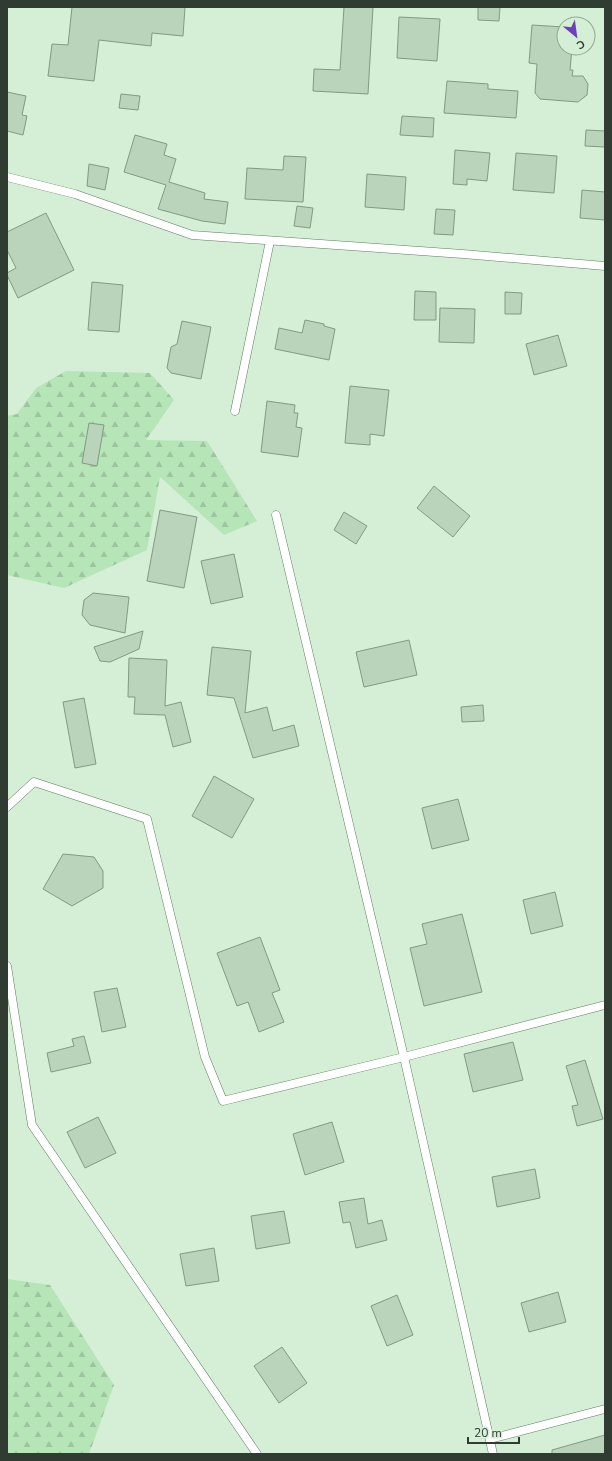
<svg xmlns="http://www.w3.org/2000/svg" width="612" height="1461" font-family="'Nunito Sans',sans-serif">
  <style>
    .forest { fill: url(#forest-firs) }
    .building { fill: #bad4bb; stroke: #819a83 }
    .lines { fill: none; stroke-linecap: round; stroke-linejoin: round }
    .service-casing { stroke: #637b64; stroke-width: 9 }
    .service { stroke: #fff; stroke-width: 8 }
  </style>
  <defs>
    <pattern id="forest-firs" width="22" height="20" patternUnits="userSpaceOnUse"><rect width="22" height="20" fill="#b6e5b8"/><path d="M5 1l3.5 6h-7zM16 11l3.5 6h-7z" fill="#9dc59f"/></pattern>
  </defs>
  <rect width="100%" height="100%" fill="#d4efd5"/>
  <path class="forest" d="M 66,371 L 150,373 L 174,400 L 146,440 L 207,441 L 257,521 L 224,535 L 160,477 L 147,550 L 64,588 L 7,575 L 7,416 L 17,414 L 36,388 Z
    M 7,1279 L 50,1285 L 114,1385 L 89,1454 L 7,1454 Z"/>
  <path class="building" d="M 72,7 L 185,7 L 183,36 L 152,33 L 151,46 L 99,40 L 94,81 L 48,76 L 52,44 L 68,45 Z
    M 344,7 L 373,7 L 368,94 L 313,91 L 314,69 L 340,70 Z
    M 478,7 L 500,7 L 499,21 L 478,20 Z
    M 399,17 L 440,19 L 437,61 L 397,58 Z
    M 532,25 L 564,27 L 564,48 L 572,48 L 570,70 L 573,70 L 572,76 L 583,76 L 588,84 L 587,95 L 578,102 L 540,99 L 535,93 L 537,64 L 529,63 Z
    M 447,81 L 488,84 L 488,89 L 518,91 L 516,118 L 444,113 Z
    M 7,92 L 26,96 L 22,115 L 27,116 L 23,135 L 7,131 Z
    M 121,94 L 140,96 L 138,110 L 119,108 Z
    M 402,116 L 434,118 L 433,137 L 400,135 Z
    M 586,130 L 605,131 L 605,147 L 585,146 Z
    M 135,135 L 167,144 L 164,155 L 176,159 L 169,182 L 205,193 L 204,199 L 228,202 L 225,224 L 202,221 L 158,209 L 166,185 L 124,172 Z
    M 455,150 L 490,153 L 487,181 L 467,179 L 467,185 L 453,184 Z
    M 516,153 L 557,156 L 554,193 L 513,190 Z
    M 284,156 L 306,157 L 303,202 L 245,199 L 247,168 L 283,170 Z
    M 89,164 L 109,168 L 105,190 L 87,186 Z
    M 367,174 L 406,177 L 404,210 L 365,207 Z
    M 582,190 L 605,192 L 605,220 L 580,218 Z
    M 297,206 L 313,208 L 310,228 L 294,226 Z
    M 436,209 L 455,210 L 453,235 L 434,234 Z
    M 46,213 L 74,270 L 18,298 L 7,275 L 7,273 L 16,268 L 7,250 L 7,232 Z
    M 92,282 L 123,285 L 119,332 L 88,330 Z
    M 415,291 L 436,292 L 436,320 L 414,320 Z
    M 505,292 L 522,293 L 521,314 L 505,314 Z
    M 440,308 L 475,309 L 474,343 L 439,342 Z
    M 305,320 L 324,324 L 324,326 L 335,329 L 329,360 L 275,349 L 279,328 L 302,333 Z
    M 182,321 L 211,327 L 201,379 L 171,373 L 167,368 L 171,347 L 177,344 Z
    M 558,335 L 567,366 L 534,375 L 526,344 Z
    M 350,386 L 389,390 L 384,436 L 370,434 L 370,445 L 345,443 Z
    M 267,401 L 295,405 L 294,413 L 298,413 L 296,427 L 302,428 L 298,457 L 261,452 Z
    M 89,423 L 104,425 L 97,466 L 82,463 Z
    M 434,486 L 470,516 L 453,537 L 417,508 Z
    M 160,510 L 197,517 L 184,588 L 147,581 Z
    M 344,512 L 367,526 L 356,544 L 334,530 Z
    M 234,554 L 243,597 L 211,604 L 201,561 Z
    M 93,593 L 129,597 L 125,633 L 90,625 L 82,615 L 84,600 Z
    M 143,631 L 139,649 L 110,662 L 100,661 L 94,647 Z
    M 409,640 L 417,675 L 364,687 L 356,652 Z
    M 212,647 L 251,651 L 245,713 L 267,707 L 273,731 L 294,725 L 299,746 L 253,758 L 234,698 L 207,695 Z
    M 129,658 L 167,660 L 165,706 L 181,702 L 191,742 L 173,747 L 165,715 L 134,714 L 135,697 L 128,697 Z
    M 84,698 L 96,764 L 75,768 L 63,702 Z
    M 483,705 L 484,721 L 462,722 L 461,707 Z
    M 214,776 L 254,799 L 232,838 L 192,816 Z
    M 458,799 L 469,840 L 432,849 L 422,808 Z
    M 63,854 L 94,857 L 103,871 L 103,888 L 72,906 L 43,889 Z
    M 555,892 L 563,926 L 531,934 L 523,900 Z
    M 462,914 L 482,992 L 424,1006 L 410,948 L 427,944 L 422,924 Z
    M 260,937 L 280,990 L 272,993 L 284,1022 L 259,1032 L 248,1002 L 237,1006 L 217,953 Z
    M 117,988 L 126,1027 L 102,1032 L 94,992 Z
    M 84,1036 L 91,1063 L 51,1072 L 47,1053 L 74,1046 L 72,1039 Z
    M 513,1042 L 523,1080 L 473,1092 L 464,1054 Z
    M 585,1060 L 603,1119 L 577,1126 L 572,1106 L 578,1105 L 566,1066 Z
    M 98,1117 L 116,1153 L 85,1168 L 67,1132 Z
    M 332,1122 L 344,1162 L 305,1175 L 293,1134 Z
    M 535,1169 L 540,1198 L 497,1207 L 492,1177 Z
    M 364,1198 L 368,1224 L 382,1220 L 387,1240 L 356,1248 L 350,1222 L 343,1223 L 339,1202 Z
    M 284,1211 L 290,1243 L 256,1249 L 251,1216 Z
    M 214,1248 L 219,1281 L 186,1286 L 180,1254 Z
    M 558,1292 L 566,1322 L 529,1332 L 521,1303 Z
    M 397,1295 L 413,1335 L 387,1346 L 371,1306 Z
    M 282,1347 L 307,1383 L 279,1403 L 254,1366 Z
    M 605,1435 L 605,1454 L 552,1454 L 552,1450 Z"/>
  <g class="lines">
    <g class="service-casing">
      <path id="service" d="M 7,177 L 75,194 L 192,235 L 463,254 L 605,266
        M 235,411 L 270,241
        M 276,515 L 404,1057 L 493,1454
        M 7,807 L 34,782 L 147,819 L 205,1057 L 223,1101 L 404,1057 L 605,1005
        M 7,966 L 32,1125 L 257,1454
        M 490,1439 L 605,1409"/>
    </g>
    <use href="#service" class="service"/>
  </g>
  <rect width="612" height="1461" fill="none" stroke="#303b31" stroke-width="16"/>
  <g transform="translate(576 36) rotate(151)"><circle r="19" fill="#d4efd5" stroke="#92a793"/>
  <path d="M0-3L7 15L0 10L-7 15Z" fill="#6d41b9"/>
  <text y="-6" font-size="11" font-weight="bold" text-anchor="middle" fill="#303b31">С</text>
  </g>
  <path d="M468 1437v6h51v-6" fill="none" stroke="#303b31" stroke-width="2"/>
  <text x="474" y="1437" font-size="12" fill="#303b31" stroke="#d4efd5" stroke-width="3" paint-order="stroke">20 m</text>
</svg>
